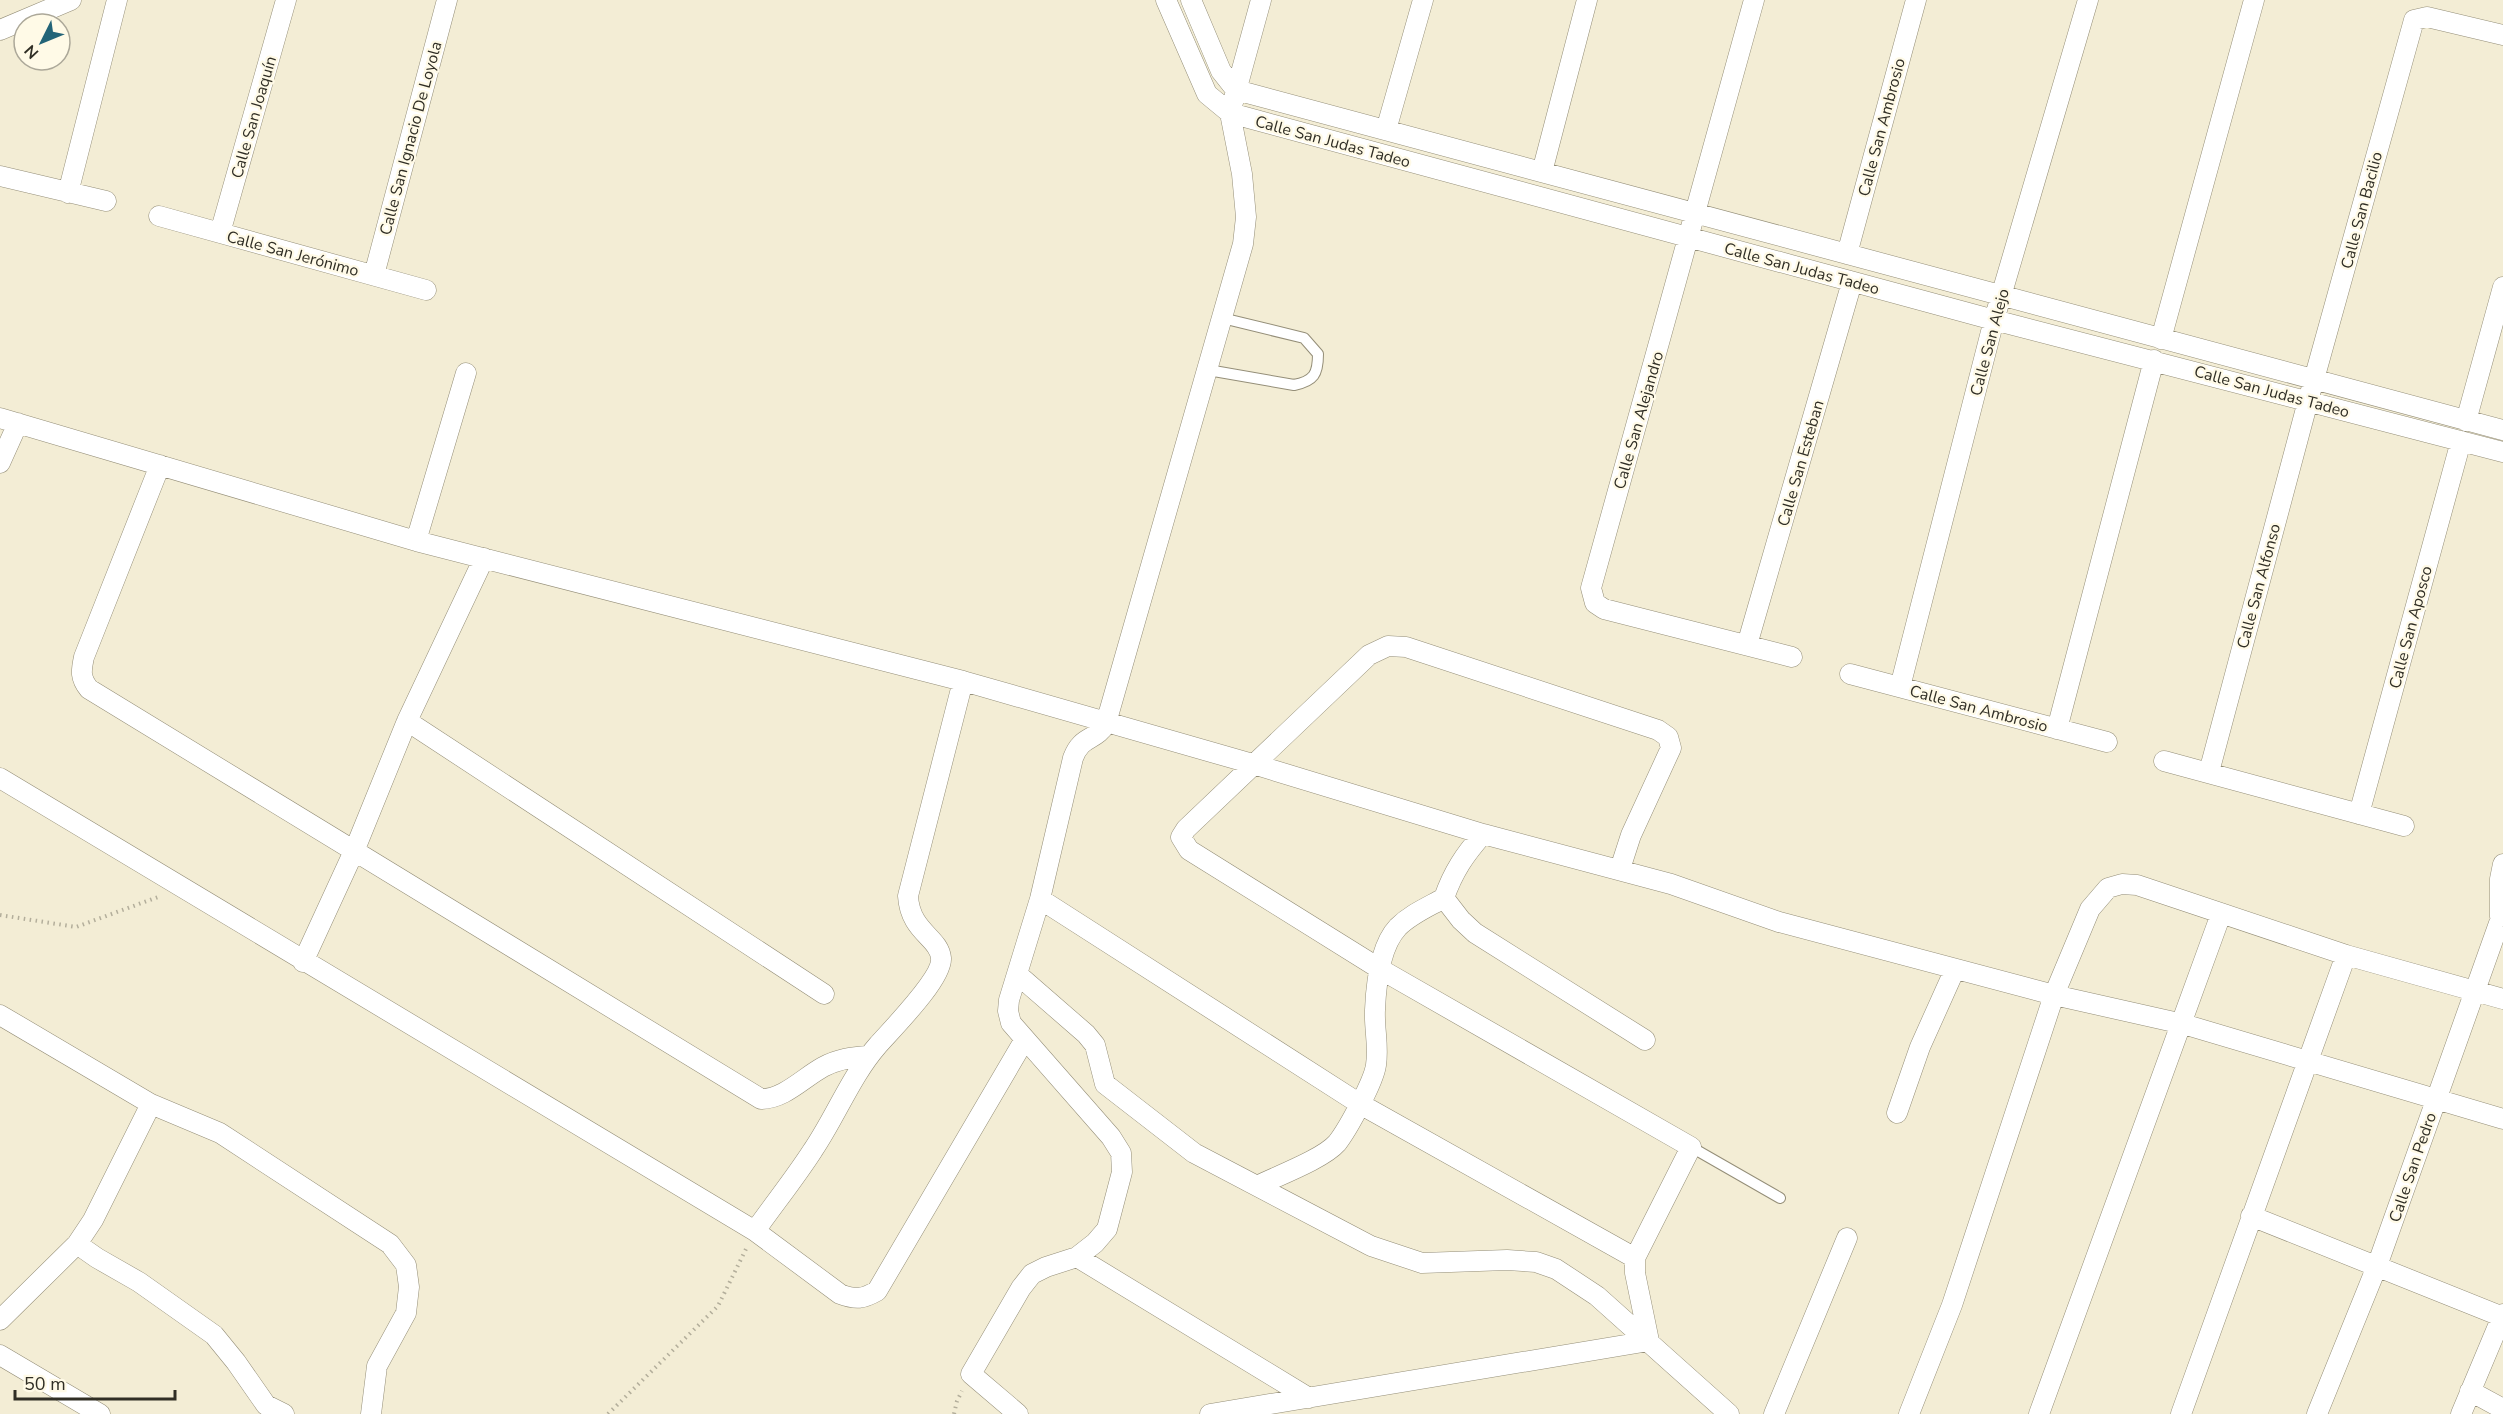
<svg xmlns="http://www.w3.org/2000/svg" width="2503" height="1414" font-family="'Nunito Sans',sans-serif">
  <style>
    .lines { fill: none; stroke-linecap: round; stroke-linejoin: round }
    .service-casing { stroke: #948e78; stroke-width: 12 }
    .minor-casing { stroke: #948e78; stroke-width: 21 }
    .path { stroke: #b3ae9b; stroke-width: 4; stroke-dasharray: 1.5 4.5; stroke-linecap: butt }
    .service { stroke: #fff; stroke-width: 10 }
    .minor { stroke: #fff; stroke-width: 20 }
    .labels { text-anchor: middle; stroke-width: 4.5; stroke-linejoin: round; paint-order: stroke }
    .street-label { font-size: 16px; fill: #302e25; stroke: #fffae7 }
  </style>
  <rect width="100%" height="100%" fill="#f3edd5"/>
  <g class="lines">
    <g class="service-casing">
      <path id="service" d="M 1208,370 L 1294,385 C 1314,381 1318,374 1318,354 L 1304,338 L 1222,318
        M 1691,1147 L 1780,1198"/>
    </g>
    <g class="minor-casing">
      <path id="minor" d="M 1166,0 L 1207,94 L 1230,113 L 1994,320 L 2503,452
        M 1191,0 L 1221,71 L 1236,90 L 2503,430
        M 1754,0 L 1591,588 L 1595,603 L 1604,609 L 1792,657
        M 0,30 L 71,0
        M 1386,130 L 1423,0
        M 1542,172 L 1587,0
        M 0,176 L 106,201
        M 68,193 L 117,0
        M 159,216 L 426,290
        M 220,233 L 286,0
        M 1847,254 L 1916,0
        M 374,275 L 447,0
        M 2161,339 L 2254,0
        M 0,418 L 416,541 L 963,681 L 1253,764 L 1483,834 L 1671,884 L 1779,922 L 2054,995 L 2183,1024 L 2503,1119
        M 2466,421 L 2503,287
        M 0,463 L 18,423
        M 160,465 L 84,657 C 81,671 80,678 89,689 L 761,1099 C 784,1099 803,1078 823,1067 C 838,1059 852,1057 868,1056
        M 416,541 L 466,373
        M 1747,645 L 1852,282
        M 1850,674 L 2107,742
        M 1900,687 L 1994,320 L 2088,0
        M 407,721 L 824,994
        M 2057,729 L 2154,360
        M 2164,761 L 2404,826
        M 2209,772 L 2308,401 L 2414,20 L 2427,17 L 2503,35
        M 0,778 L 755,1231 L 840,1294 C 856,1300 863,1299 877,1291 L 1025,1039
        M 2359,814 L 2461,441
        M 1620,869 L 1631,835 L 1671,748 L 1668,737 L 1658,730 L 1406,647 L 1388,646 L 1369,655 L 1186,829 L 1181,837 L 1189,850 L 1380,969 L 1691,1147 L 1635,1258
        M 1444,898 C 1453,872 1465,854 1483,834
        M 1040,899 L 1360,1104 L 1635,1258 L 1635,1273 L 1649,1341 L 1210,1414
        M 2500,917 L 2500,879 L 2503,864
        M 303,962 L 355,849 L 407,721 L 484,558
        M 1017,974 L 1086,1034 L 1095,1045 L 1105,1084 L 1194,1153 L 1371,1246 L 1422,1263 L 1507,1260 L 1536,1262 L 1556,1269 L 1597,1296 L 1729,1414
        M 0,1015 L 151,1104 L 220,1133 L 390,1244 L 406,1265 L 409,1287 L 406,1313 L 377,1366 L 371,1414
        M 1897,1113 L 1920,1047 L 1955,969
        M 1257,1186 C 1277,1176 1323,1159 1337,1143 C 1348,1129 1374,1081 1376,1065 C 1379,1046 1374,1028 1375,1010 C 1376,985 1380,946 1398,927 C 1411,914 1428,907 1444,898 L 1461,920 L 1475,933 L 1645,1040
        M 2251,1216 L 2503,1317
        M 755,1231 C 774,1204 795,1178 813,1150 C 836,1116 851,1076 878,1045 C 892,1029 943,978 941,958 C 939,937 910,932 908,896 L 963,681
        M 77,1244 L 97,1258 L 139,1282 L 214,1335 L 236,1362 L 266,1405 L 284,1414
        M 1077,1257 L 1309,1398
        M 0,1320 L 77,1244 L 93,1220 L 151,1104
        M 0,1355 L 100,1414
        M 2470,1391 L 2503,1409
        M 1018,1414 L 971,1374 L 1021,1288 L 1032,1274 L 1046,1267 L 1077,1257 L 1095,1243 L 1107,1229 L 1122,1172 L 1121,1153 L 1111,1137 L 1011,1023 L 1008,1011 L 1009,1000 L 1040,899 L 1073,758 C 1082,734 1096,742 1106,723 L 1243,244 L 1246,217 L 1242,174 L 1230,113 L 1261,0
        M 1774,1414 L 1847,1238
        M 1909,1414 L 1952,1305 L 2054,995 L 2090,909 L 2108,888 L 2122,884 L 2137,885 L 2346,955 L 2503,999
        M 2039,1414 L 2221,914
        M 2181,1414 L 2346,955
        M 2317,1414 L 2377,1266 L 2503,912
        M 2461,1414 L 2503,1314"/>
    </g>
    <path class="path" d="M 0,915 L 76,927 L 158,897
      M 608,1414 L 718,1306 L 746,1249
      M 954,1414 L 957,1401 L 962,1391"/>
    <use href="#service" class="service"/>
    <use href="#minor" class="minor"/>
  </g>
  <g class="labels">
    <g class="street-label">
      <text transform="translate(253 117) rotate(-74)" y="6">Calle San Joaquín</text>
      <text transform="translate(1881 127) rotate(-75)" y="6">Calle San Ambrosio</text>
      <text transform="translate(410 138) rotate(-75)" y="6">Calle San Ignacio De Loyola</text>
      <text transform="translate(1333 141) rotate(15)" y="6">Calle San Judas Tadeo</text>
      <text transform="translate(2361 210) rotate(-75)" y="6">Calle San Bacilio</text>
      <text transform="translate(293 253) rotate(15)" y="6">Calle San Jerónimo</text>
      <text transform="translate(1802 268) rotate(15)" y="6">Calle San Judas Tadeo</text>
      <text transform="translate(1989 342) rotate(-75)" y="6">Calle San Alejo</text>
      <text transform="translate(2272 391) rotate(15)" y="6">Calle San Judas Tadeo</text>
      <text transform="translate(1638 420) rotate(-74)" y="6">Calle San Alejandro</text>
      <text transform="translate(1800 463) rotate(-74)" y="6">Calle San Esteban</text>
      <text transform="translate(2258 586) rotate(-75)" y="6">Calle San Alfonso</text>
      <text transform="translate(2410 627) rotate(-75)" y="6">Calle San Aposco</text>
      <text transform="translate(1979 708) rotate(15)" y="6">Calle San Ambrosio</text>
      <text transform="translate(2412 1167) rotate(-71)" y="6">Calle San Pedro</text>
    </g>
  </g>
  <g transform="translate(42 42) rotate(227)"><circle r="28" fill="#fffae7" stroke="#aca899" stroke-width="1.5"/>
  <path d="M0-4.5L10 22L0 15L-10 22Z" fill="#236478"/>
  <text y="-9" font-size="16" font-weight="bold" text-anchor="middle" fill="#302e25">N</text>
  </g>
  <path d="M15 1390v9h160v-9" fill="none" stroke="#302e25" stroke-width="3"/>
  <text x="24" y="1390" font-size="18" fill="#302e25" stroke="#fffae7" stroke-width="4.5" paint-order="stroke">50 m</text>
</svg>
